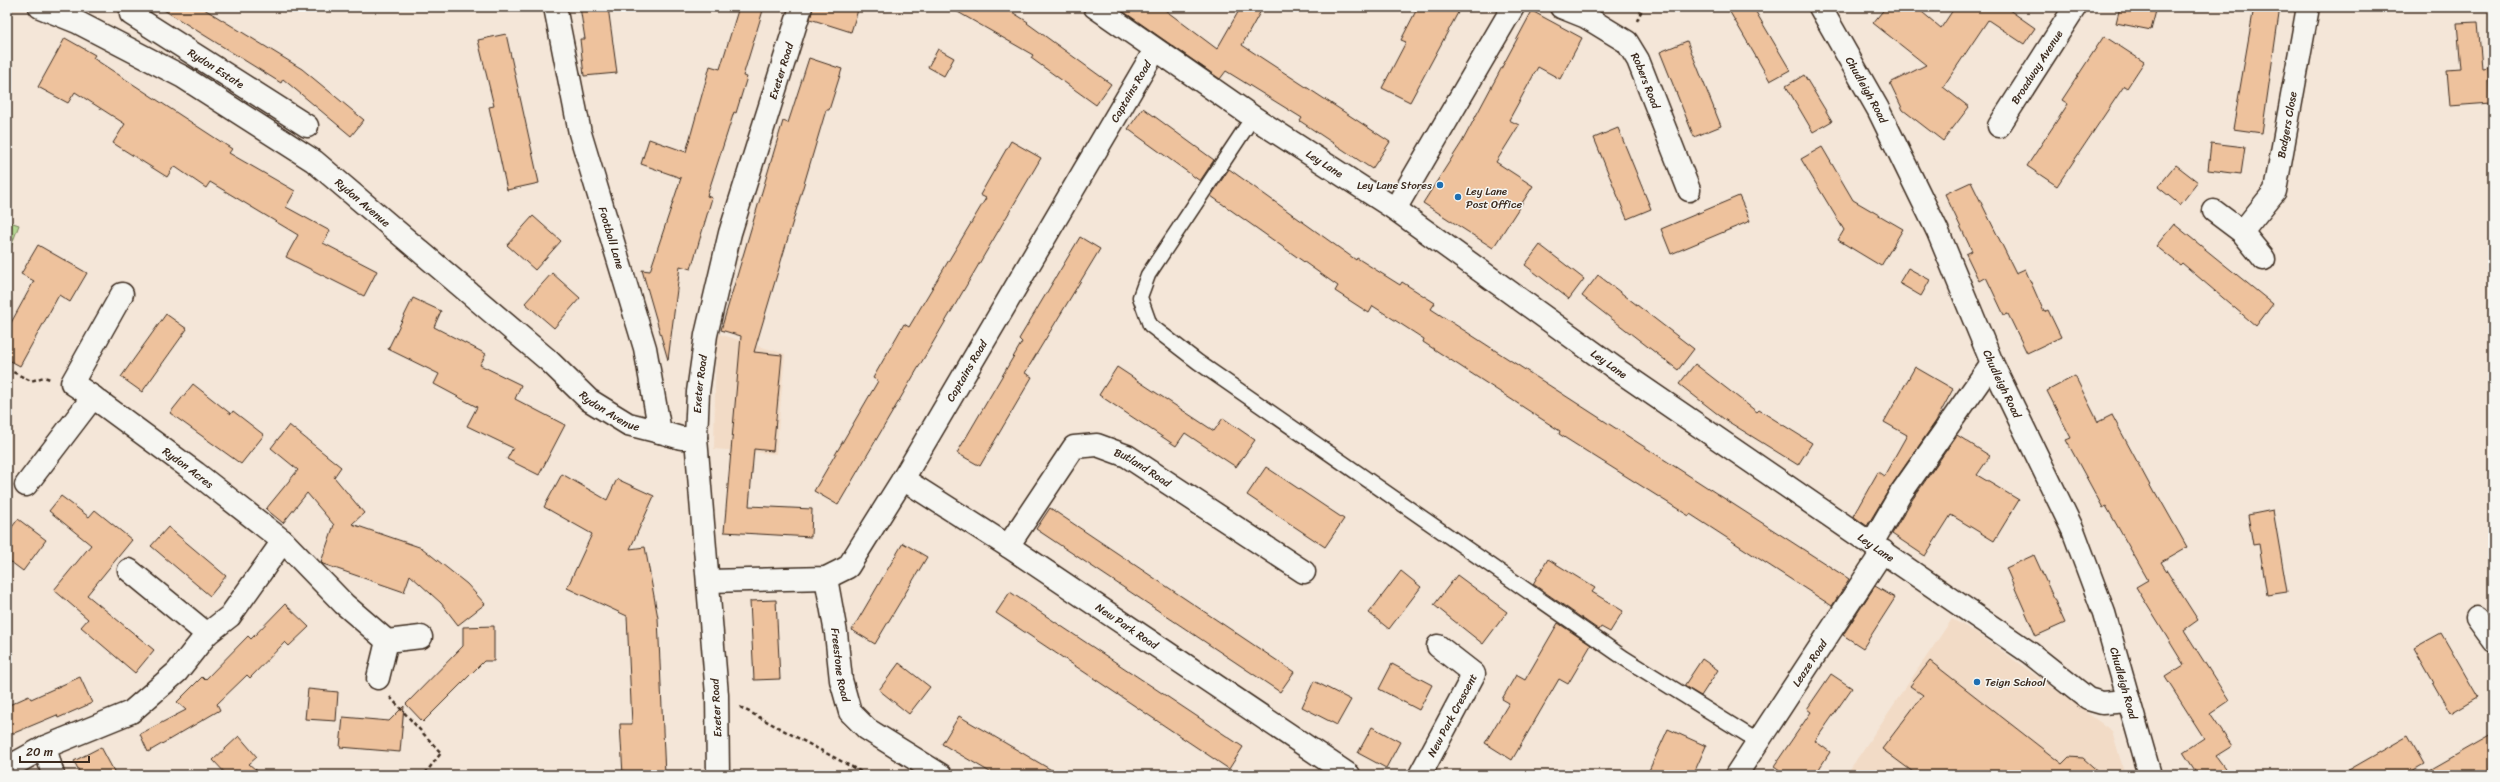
<svg xmlns="http://www.w3.org/2000/svg" width="2500" height="782" font-family="Sriracha,sans-serif">
  <style>
    .built { fill: #f2dbc6 }
    .green { fill: #b3d792; stroke: #778058 }
    .building { fill: #eec29d; stroke: #3b2a1e }
    .lines { fill: none; stroke-linecap: round; stroke-linejoin: round }
    .lane-casing { stroke: #3b2a1e; stroke-width: 17 }
    .street-casing { stroke: #3b2a1e; stroke-width: 25 }
    .secondary-casing { stroke: #3b2a1e; stroke-width: 25 }
    .path { stroke: #3b2a1e; stroke-width: 2.5; stroke-dasharray: 4 3; stroke-linecap: butt }
    .lane { stroke: #f6f6f2; stroke-width: 14 }
    .street { stroke: #f6f6f2; stroke-width: 22 }
    .secondary { stroke: #f6f6f2; stroke-width: 22 }
    .poi-dot { fill: #1f6fb2; stroke: #f6f6f2; stroke-width: 1.5 }
    .labels { text-anchor: middle; stroke-width: 3; stroke-linejoin: round; paint-order: stroke }
    .street-label { font-size: 11px; fill: #3b2a1e; stroke: #f6f6f2 }
    .poi-label { font-size: 11px; fill: #3b2a1e; stroke: #f6f6f2; text-anchor: start }
  </style>
  <rect width="100%" height="100%" fill="#f4e6d8"/>
  <filter id="ink" filterUnits="userSpaceOnUse"><feTurbulence type="fractalNoise" baseFrequency=".025" numOctaves="2"/><feDisplacementMap in="SourceGraphic" scale="8" xChannelSelector="R" yChannelSelector="G"/><feConvolveMatrix kernelMatrix="1 2 1 2 8 2 1 2 1" color-interpolation-filters="sRGB"/></filter>
  <g filter="url(#ink)">
    <path class="built" d="M 716,333 L 785,354 L 776,454 L 714,449 Z
      M 1952,619 L 1977,633 L 2112,731 L 2125,775 L 1846,775 Z"/>
    <path class="green" d="M 7,221 L 19,225 L 7,257 Z"/>
    <path class="building" d="M 159,7 L 201,7 L 302,69 L 364,120 L 351,136 L 283,79 L 281,83 Z
      M 580,7 L 608,7 L 617,73 L 584,76 L 580,39 L 585,39 Z
      M 739,7 L 764,7 L 743,76 L 747,77 L 736,113 L 734,112 L 707,196 L 712,198 L 691,269 L 680,266 L 668,360 L 642,270 L 650,271 L 681,178 L 641,164 L 649,139 L 686,152 L 710,66 L 720,69 Z
      M 813,7 L 859,7 L 851,32 L 810,19 Z
      M 949,7 L 1004,7 L 1028,22 L 1027,23 L 1111,84 L 1096,105 L 1031,58 L 1033,55 Z
      M 1117,7 L 1161,7 L 1217,49 L 1241,7 L 1263,7 L 1242,45 L 1390,142 L 1372,169 L 1300,121 L 1302,118 L 1226,71 L 1220,79 Z
      M 1418,7 L 1461,7 L 1410,102 L 1382,88 L 1406,42 L 1401,40 Z
      M 1727,7 L 1753,7 L 1790,70 L 1770,81 Z
      M 1886,7 L 1916,7 L 1941,28 L 1955,7 L 2005,7 L 2035,28 L 2024,44 L 1988,20 L 1943,87 L 1969,107 L 1943,141 L 1903,110 L 1890,83 L 1926,65 L 1873,23 Z
      M 2120,7 L 2157,7 L 2151,30 L 2116,23 Z
      M 2254,7 L 2280,7 L 2262,133 L 2233,129 Z
      M 1532,11 L 1582,38 L 1560,79 L 1538,67 L 1509,120 L 1519,125 L 1496,162 L 1533,186 L 1493,248 L 1423,203 L 1462,142 Z
      M 2478,22 L 2482,68 L 2488,67 L 2491,103 L 2450,106 L 2447,70 L 2461,69 L 2457,23 Z
      M 506,34 L 539,183 L 507,190 L 489,107 L 494,106 L 478,40 Z
      M 2104,36 L 2144,62 L 2127,88 L 2124,86 L 2057,186 L 2027,166 L 2068,104 L 2062,100 Z
      M 65,38 L 95,55 L 93,58 L 232,149 L 229,153 L 295,191 L 286,207 L 330,231 L 323,243 L 377,271 L 364,296 L 286,257 L 298,235 L 210,182 L 206,188 L 174,166 L 167,177 L 113,143 L 125,124 L 75,92 L 68,103 L 38,87 Z
      M 1687,41 L 1721,126 L 1694,137 L 1660,52 Z
      M 938,49 L 954,58 L 944,76 L 928,67 Z
      M 809,58 L 842,69 L 829,110 L 826,110 L 754,352 L 782,355 L 773,451 L 754,449 L 749,506 L 812,509 L 811,537 L 724,532 L 741,336 L 721,330 L 783,121 L 788,123 Z
      M 1804,75 L 1832,121 L 1813,132 L 1786,86 Z
      M 1143,108 L 1214,160 L 1200,181 L 1128,129 Z
      M 1618,128 L 1651,209 L 1627,219 L 1594,138 Z
      M 1011,141 L 1041,158 L 838,505 L 814,491 L 878,381 L 873,378 L 904,324 L 909,327 L 986,198 L 980,195 Z
      M 2211,143 L 2245,147 L 2241,174 L 2208,170 Z
      M 1822,147 L 1853,200 L 1903,229 L 1881,266 L 1838,240 L 1844,230 L 1801,159 Z
      M 2176,165 L 2198,182 L 2180,205 L 2158,187 Z
      M 1229,169 L 1356,260 L 1357,258 L 1400,285 L 1402,282 L 1435,303 L 1431,309 L 1849,579 L 1832,606 L 1690,514 L 1689,516 L 1559,434 L 1560,431 L 1423,342 L 1424,339 L 1373,306 L 1369,313 L 1335,291 L 1338,286 L 1211,196 Z
      M 1971,182 L 2016,273 L 2025,269 L 2044,312 L 2048,310 L 2061,337 L 2027,353 L 2008,314 L 2004,315 L 1986,277 L 1979,281 L 1966,254 L 1972,251 L 1945,194 Z
      M 1739,196 L 1750,221 L 1671,254 L 1661,229 Z
      M 533,216 L 561,241 L 535,270 L 507,245 Z
      M 2174,224 L 2273,304 L 2256,326 L 2182,263 L 2180,265 L 2156,246 Z
      M 1080,237 L 1100,249 L 1025,373 L 1032,377 L 980,466 L 957,453 L 1022,342 L 1019,339 Z
      M 38,245 L 87,273 L 70,302 L 59,295 L 20,366 L 7,359 L 7,330 L 34,281 L 21,274 Z
      M 1540,245 L 1584,279 L 1569,299 L 1525,265 Z
      M 1908,268 L 1930,280 L 1921,296 L 1899,283 Z
      M 552,273 L 580,298 L 554,328 L 525,303 Z
      M 1598,275 L 1694,349 L 1678,370 L 1582,296 Z
      M 413,298 L 441,311 L 434,327 L 486,354 L 480,365 L 521,385 L 515,399 L 565,425 L 539,475 L 507,459 L 513,448 L 467,426 L 477,407 L 434,384 L 439,374 L 388,349 Z
      M 166,314 L 187,329 L 142,392 L 121,377 Z
      M 1695,364 L 1757,412 L 1759,410 L 1812,443 L 1798,465 L 1724,419 L 1679,384 Z
      M 1117,367 L 1214,431 L 1223,418 L 1255,440 L 1236,467 L 1185,433 L 1176,446 L 1099,395 Z
      M 1915,367 L 1953,389 L 1936,421 L 1891,486 L 1867,526 L 1853,516 L 1878,472 L 1884,476 L 1907,435 L 1884,422 Z
      M 2075,376 L 2098,422 L 2112,415 L 2154,493 L 2156,492 L 2187,547 L 2161,562 L 2198,620 L 2184,630 L 2229,701 L 2210,714 L 2232,746 L 2216,756 L 2230,775 L 2198,775 L 2183,752 L 2204,738 L 2165,677 L 2184,665 L 2136,587 L 2148,580 L 2106,506 L 2103,508 L 2066,440 L 2071,438 L 2047,391 Z
      M 193,384 L 231,414 L 233,411 L 264,435 L 241,464 L 170,413 Z
      M 289,425 L 341,467 L 334,477 L 364,513 L 352,524 L 422,548 L 467,584 L 485,604 L 458,625 L 441,603 L 410,575 L 404,592 L 323,564 L 321,562 L 334,525 L 307,493 L 283,523 L 266,509 L 298,470 L 271,448 Z
      M 1957,435 L 1990,456 L 1977,475 L 2019,500 L 1994,541 L 1951,515 L 1925,556 L 1892,534 L 1912,500 Z
      M 1266,467 L 1344,519 L 1325,547 L 1247,495 Z
      M 562,474 L 607,500 L 617,479 L 654,496 L 630,549 L 645,547 L 658,618 L 665,775 L 623,775 L 620,724 L 632,724 L 627,616 L 567,588 L 592,534 L 544,507 Z
      M 61,496 L 89,517 L 95,510 L 132,540 L 87,595 L 154,650 L 135,673 L 81,627 L 88,619 L 54,590 L 91,545 L 49,511 Z
      M 1050,508 L 1294,672 L 1280,692 L 1036,529 Z
      M 2273,510 L 2287,592 L 2267,595 L 2259,544 L 2253,545 L 2248,515 Z
      M 18,519 L 46,540 L 23,571 L 7,559 L 7,534 Z
      M 168,527 L 226,576 L 210,596 L 151,546 Z
      M 903,543 L 927,557 L 875,644 L 852,630 Z
      M 2034,555 L 2065,623 L 2036,636 L 2006,568 Z
      M 1548,559 L 1595,588 L 1592,592 L 1623,611 L 1610,632 L 1601,627 L 1599,630 L 1533,584 Z
      M 1401,571 L 1421,587 L 1389,629 L 1369,613 Z
      M 1457,575 L 1507,612 L 1483,644 L 1434,605 Z
      M 1875,586 L 1895,598 L 1863,648 L 1843,635 Z
      M 1010,592 L 1243,747 L 1229,769 L 996,613 Z
      M 776,600 L 780,679 L 754,680 L 750,601 Z
      M 285,604 L 309,627 L 289,646 L 285,642 L 250,678 L 247,675 L 217,704 L 220,710 L 148,752 L 140,734 L 186,710 L 177,702 L 202,677 L 205,680 L 248,636 L 251,639 Z
      M 1558,623 L 1591,645 L 1568,684 L 1559,679 L 1512,760 L 1485,743 L 1509,703 L 1502,699 L 1516,675 L 1525,680 Z
      M 494,626 L 494,661 L 484,661 L 423,722 L 406,704 L 463,646 L 463,627 Z
      M 2441,633 L 2478,697 L 2451,713 L 2414,648 Z
      M 1702,659 L 1718,670 L 1701,696 L 1684,686 Z
      M 1930,661 L 2062,764 L 2069,757 L 2083,758 L 2102,775 L 1917,775 L 1882,749 L 1923,695 L 1910,686 Z
      M 899,663 L 930,687 L 909,714 L 879,690 Z
      M 1392,664 L 1432,685 L 1419,710 L 1379,689 Z
      M 1831,674 L 1852,688 L 1815,741 L 1830,752 L 1815,775 L 1787,775 L 1774,766 L 1811,712 L 1807,709 Z
      M 80,677 L 92,703 L 58,718 L 57,715 L 7,736 L 7,706 L 29,696 L 31,699 Z
      M 1314,681 L 1351,700 L 1337,725 L 1302,707 Z
      M 308,689 L 338,692 L 336,721 L 305,719 Z
      M 404,706 L 400,752 L 340,747 L 343,717 L 389,721 Z
      M 959,716 L 1060,775 L 995,775 L 942,744 Z
      M 1372,727 L 1400,742 L 1386,768 L 1358,753 Z
      M 1668,729 L 1706,746 L 1693,775 L 1647,775 Z
      M 2493,734 L 2493,767 L 2479,775 L 2421,775 Z
      M 239,736 L 257,757 L 249,764 L 262,775 L 227,775 L 213,760 Z
      M 2408,736 L 2424,764 L 2405,775 L 2340,775 Z
      M 101,747 L 116,775 L 81,775 L 74,761 Z"/>
    <g class="lines">
      <g class="lane-casing">
        <path id="lane" d="M 1253,117 L 1148,275 L 1140,297 L 1150,325 L 1198,362 L 1624,658 L 1759,742"/>
      </g>
      <g class="street-casing">
        <g id="street">
          <path id="s1" d="M 40,7 L 77,22 L 183,77 L 314,161 L 548,360 L 589,400 L 628,424 L 660,432"/>
          <path id="s2" d="M 131,7 L 131,14 L 307,126"/>
          <path id="s3" d="M 555,7 L 580,133 L 645,348 L 660,432 L 681,438 L 696,438"/>
          <path id="s4" d="M 1095,7 L 1253,117 L 1395,209 L 1619,371 L 2030,653 L 2088,699 L 2102,703 L 2129,701"/>
          <path id="s5" d="M 1561,7 L 1586,17 L 1627,42 L 1638,60 L 1689,190"/>
          <path id="s6" d="M 1999,126 L 2075,7"/>
          <path d="M 1395,209 L 1513,7"/>
          <path d="M 2214,211 L 2242,232 L 2264,259"/>
          <path id="s7" d="M 2242,232 L 2275,191 L 2308,7"/>
          <path d="M 93,397 L 72,383 L 122,294"/>
          <path id="s8" d="M 903,479 L 1008,546 L 1349,775"/>
          <path id="s9" d="M 26,485 L 93,397 L 196,473 L 283,541 L 344,604 L 387,641 L 421,637"/>
          <path d="M 1872,543 L 1901,493 L 1992,363"/>
          <path id="s10" d="M 1008,546 L 1074,447 L 1097,445 L 1127,456 L 1304,572"/>
          <path d="M 129,570 L 207,634"/>
          <path id="s11" d="M 826,578 L 836,633 L 841,680 L 850,712 L 867,729 L 941,775"/>
          <path id="s12" d="M 709,581 L 826,578 L 848,567 L 903,479 L 1155,50"/>
          <path d="M 2477,618 L 2493,640"/>
          <path d="M 378,678 L 387,641"/>
          <path d="M 45,747 L 53,775"/>
          <path d="M 7,768 L 45,747 L 131,712 L 177,672 L 207,634 L 230,616 L 283,541"/>
          <path id="s13" d="M 1420,775 L 1474,674 L 1438,646"/>
          <path id="s14" d="M 1736,775 L 1883,551"/>
        </g>
      </g>
      <g class="secondary-casing">
        <g id="secondary">
          <path id="s15" d="M 1820,7 L 1878,109 L 1938,232 L 1992,363 L 2073,530 L 2104,613 L 2150,775"/>
          <path id="s16" d="M 718,775 L 717,695 L 696,438 L 698,392 L 706,335 L 730,233 L 801,7"/>
        </g>
      </g>
      <path class="path" d="M 1637,21 L 1643,7
        M 7,369 L 31,381 L 44,377 L 50,379
        M 390,697 L 441,753 L 424,775
        M 740,707 L 867,775"/>
      <use href="#lane" class="lane"/>
      <use href="#street" class="street"/>
      <use href="#secondary" class="secondary"/>
    </g>
  </g>
  <g class="poi-dot">
    <circle cx="1440" cy="185" r="4"/>
    <circle cx="1458" cy="197" r="4"/>
    <circle cx="1977" cy="682" r="4"/>
  </g>
  <g class="labels">
    <g class="street-label">
      <text dy="4" stroke="none"><textPath href="#s2" startOffset="108">Rydon Estate</textPath></text>
      <text dy="4" stroke="none"><textPath href="#s6" startOffset="70">Broadway Avenue</textPath></text>
      <text dy="4" stroke="none"><textPath href="#s16" startOffset="716">Exeter Road</textPath></text>
      <text dy="4" stroke="none"><textPath href="#s5" startOffset="118">Robers Road</textPath></text>
      <text dy="4" stroke="none"><textPath href="#s15" startOffset="95">Chudleigh Road</textPath></text>
      <text dy="4" stroke="none"><textPath href="#s12" startOffset="695">Captains Road</textPath></text>
      <text dy="4" stroke="none"><textPath href="#s7" startOffset="120">Badgers Close</textPath></text>
      <text dy="4" stroke="none"><textPath href="#s4" startOffset="278">Ley Lane</textPath></text>
      <text dy="4" stroke="none"><textPath href="#s1" startOffset="379">Rydon Avenue</textPath></text>
      <text dy="4" stroke="none"><textPath href="#s3" startOffset="238">Football Lane</textPath></text>
      <text dy="4" stroke="none"><textPath href="#s4" startOffset="626">Ley Lane</textPath></text>
      <text dy="4" stroke="none"><textPath href="#s12" startOffset="371">Captains Road</textPath></text>
      <text dy="4" stroke="none"><textPath href="#s15" startOffset="419">Chudleigh Road</textPath></text>
      <text dy="4" stroke="none"><textPath href="#s16" startOffset="392">Exeter Road</textPath></text>
      <text dy="4" stroke="none"><textPath href="#s1" startOffset="703">Rydon Avenue</textPath></text>
      <text dy="4" stroke="none"><textPath href="#s9" startOffset="229">Rydon Acres</textPath></text>
      <text dy="4" stroke="none"><textPath href="#s10" startOffset="193">Butland Road</textPath></text>
      <text dy="4" stroke="none"><textPath href="#s4" startOffset="950">Ley Lane</textPath></text>
      <text dy="4" stroke="none"><textPath href="#s8" startOffset="268">New Park Road</textPath></text>
      <text dy="4" stroke="none"><textPath href="#s14" startOffset="134">Leaze Road</textPath></text>
      <text dy="4" stroke="none"><textPath href="#s11" startOffset="88">Freestone Road</textPath></text>
      <text dy="4" stroke="none"><textPath href="#s15" startOffset="743">Chudleigh Road</textPath></text>
      <text transform="translate(716 708) rotate(-93)" y="4">Exeter Road</text>
      <text dy="4" stroke="none"><textPath href="#s13" startOffset="68">New Park Crescent</textPath></text>
    </g>
    <g class="poi-label">
      <text x="1432" y="189" text-anchor="end">Ley Lane Stores</text>
      <text x="1466" y="195">Ley Lane<tspan x="1466" dy="13">Post Office</tspan></text>
      <text x="1985" y="686">Teign School</text>
    </g>
  </g>
  <rect width="2500" height="782" fill="none" stroke="#f6f6f2" stroke-width="24"/>
  <rect x="12" y="12" width="2476" height="758" fill="none" stroke="#3b2a1e" stroke-width="1.5" filter="url(#ink)"/>
  <path d="M20 756v6h69v-6" fill="none" stroke="#3b2a1e" stroke-width="2"/>
  <text x="26" y="756" font-size="12" fill="#3b2a1e" stroke="#f6f6f2" stroke-width="3" paint-order="stroke">20 m</text>
</svg>
